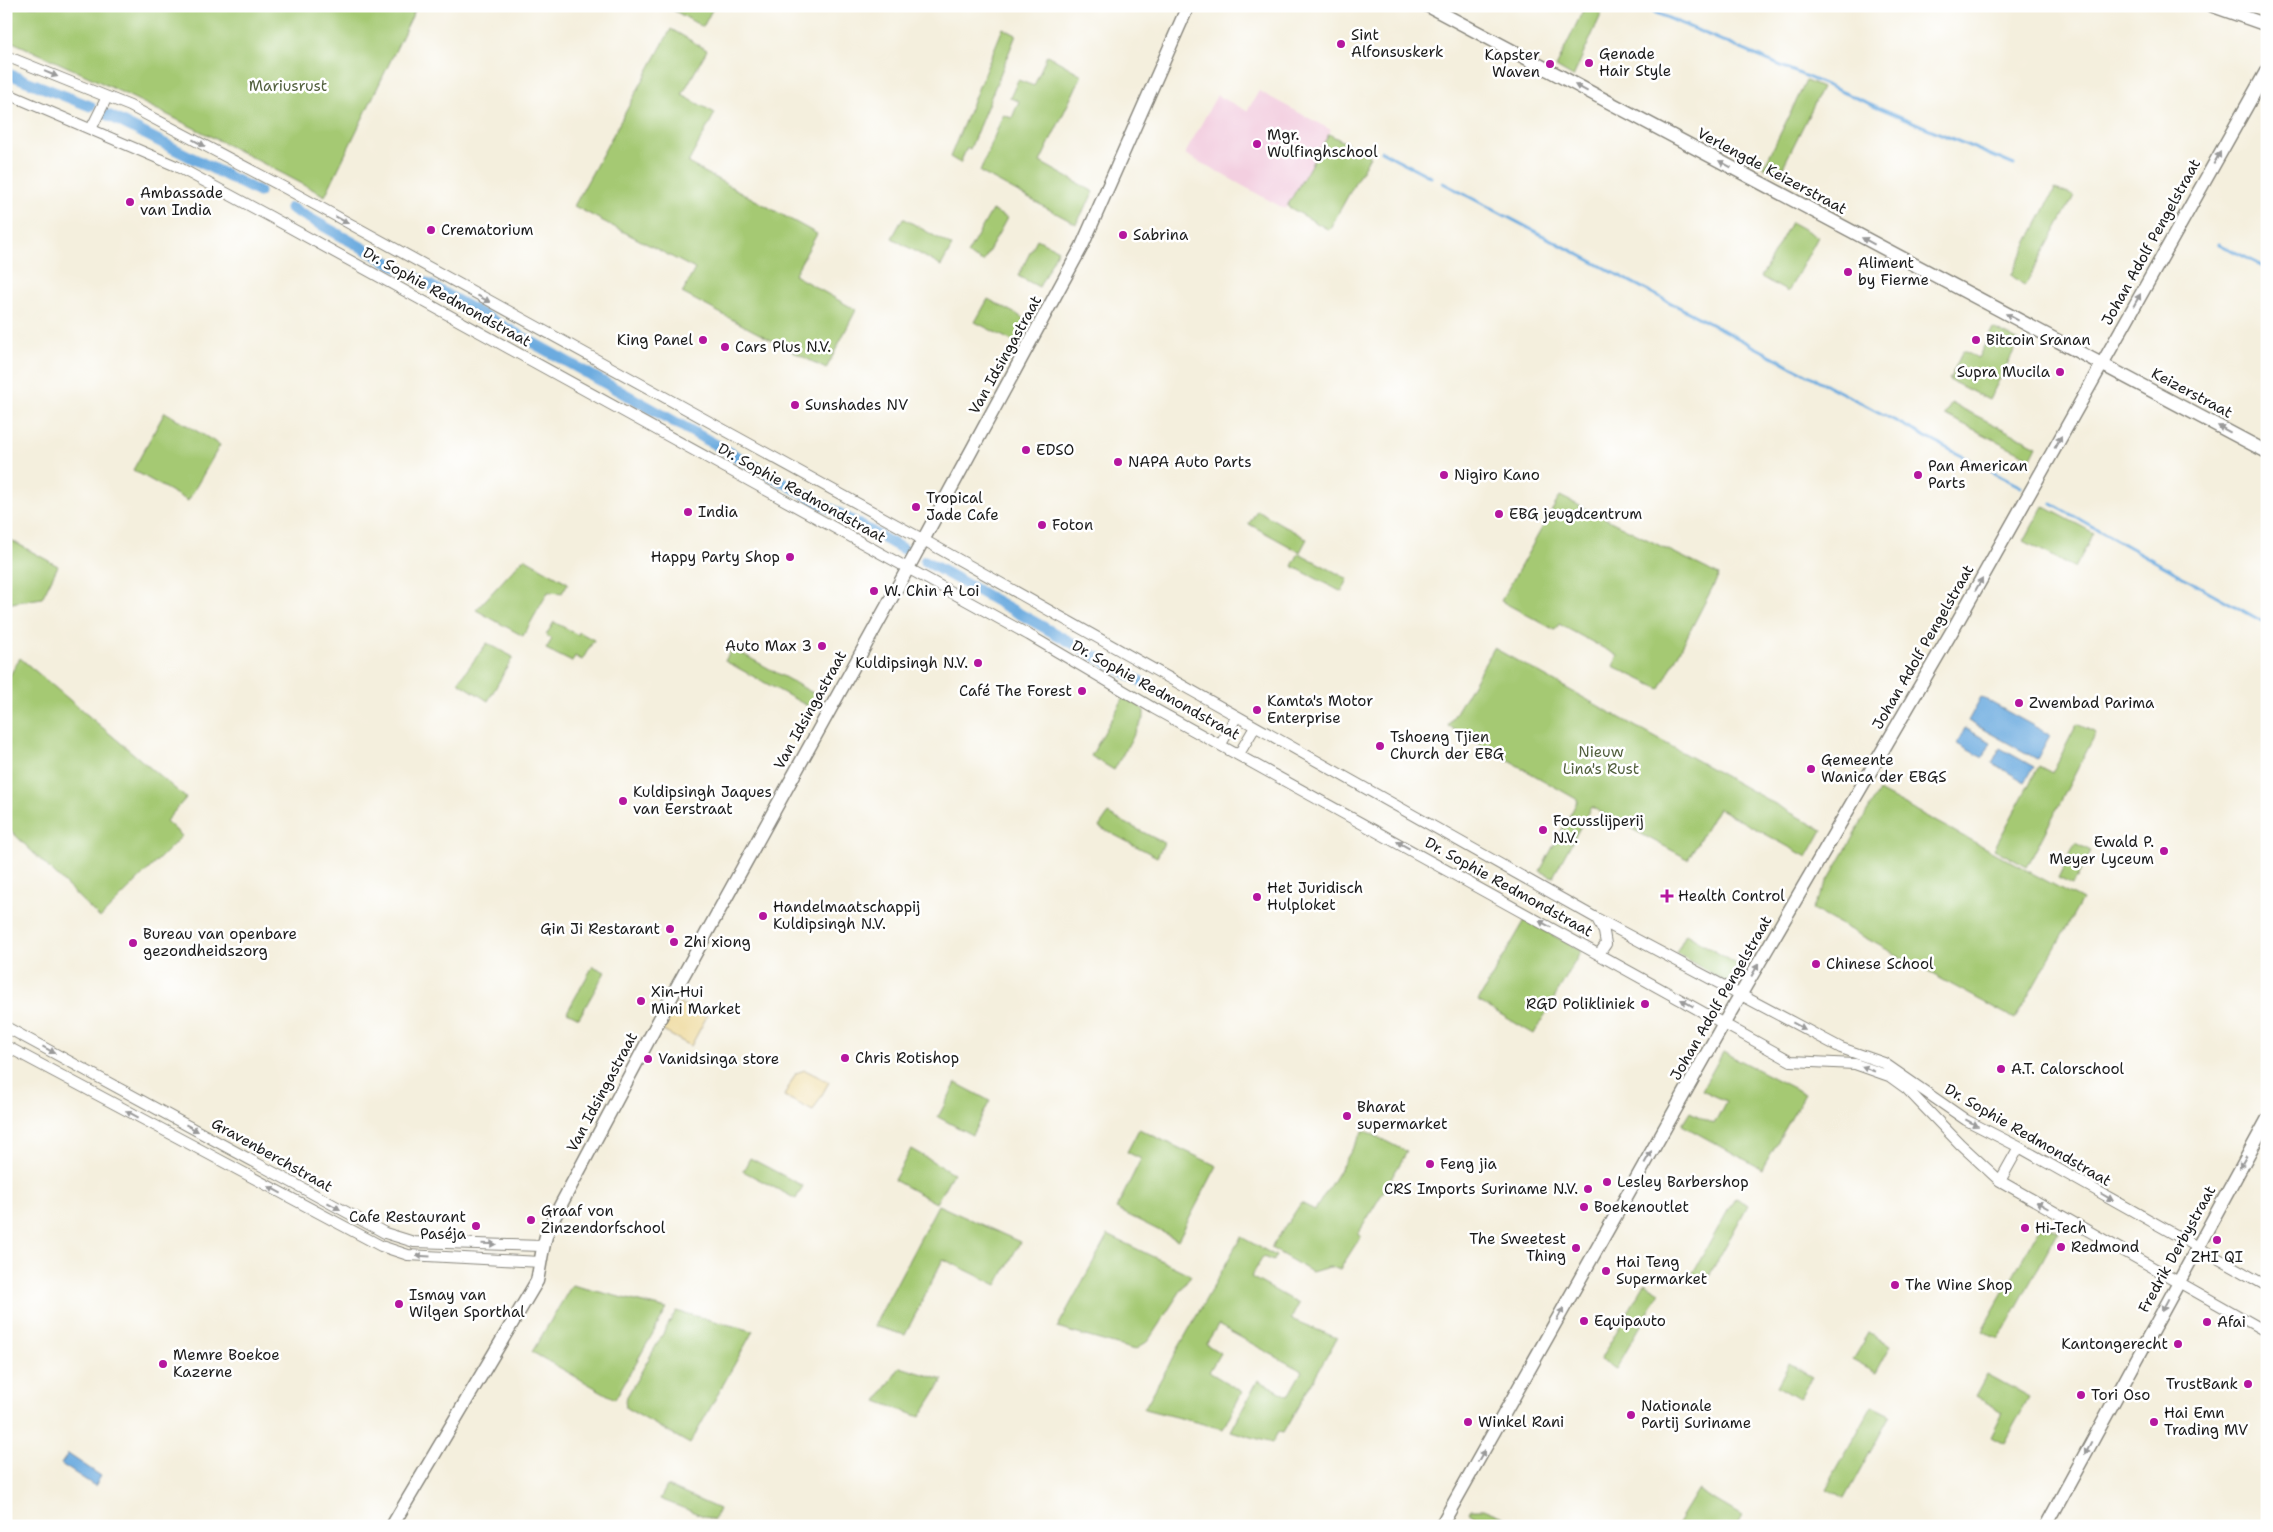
<svg xmlns="http://www.w3.org/2000/svg" width="2273" height="1532" font-family="'Shantell Sans',sans-serif">
  <style>
    .built { fill: #f3cfe0 }
    .green { fill: #a5c973; stroke: #607248 }
    .sand { fill: #eeda9e; stroke: #857b5d }
    .water { fill: #6cabdf; stroke: #44647e }
    .lines { fill: none; stroke-linecap: round; stroke-linejoin: round }
    .stream { stroke: #6cabdf; stroke-width: 3 }
    .canal { stroke: #6cabdf; stroke-width: 11 }
    .minor-casing { stroke: #88867c; stroke-width: 12 }
    .major-casing { stroke: #88867c; stroke-width: 15 }
    .minor { stroke: #fff; stroke-width: 10 }
    .major { stroke: #fff; stroke-width: 12 }
    .oneway { fill: #999 }
    .poi-dot { fill: #b5179e; stroke: #fff; stroke-width: 2 }
    .labels { text-anchor: middle; stroke-width: 5; stroke-linejoin: round; paint-order: stroke }
    .poi-label { font-size: 15px; fill: #1c1c1c; stroke: #fff; text-anchor: start }
    .park-label { font-size: 15px; fill: #53613f; stroke: #fff }
    .street-label { font-size: 15px; fill: #1c1c1c; stroke: #fff }
  </style>
  <rect width="100%" height="100%" fill="#fff"/>
  <filter id="ink" filterUnits="userSpaceOnUse"><feTurbulence type="fractalNoise" baseFrequency=".02" numOctaves="2"/><feDisplacementMap in="SourceGraphic" scale="10" xChannelSelector="R" yChannelSelector="G"/><feConvolveMatrix kernelMatrix="1 2 1 2 8 2 1 2 1" color-interpolation-filters="sRGB"/></filter>
  <filter id="wash" filterUnits="userSpaceOnUse"><feTurbulence type="fractalNoise" baseFrequency=".0096" numOctaves="4" result="noise"/><feDisplacementMap in="SourceGraphic" scale="20" xChannelSelector="R" yChannelSelector="G"/><feGaussianBlur stdDeviation="1.12" result="paint"/><feColorMatrix in="noise" values="0 0 0 0 0 0 0 0 0 0 0 0 0 0 0 0 0 1.4 0 .05"/><feComposite in="paint" operator="in"/></filter>
  <g filter="url(#wash)">
    <rect width="100%" height="100%" fill="#f4efdd"/>
    <path class="built" d="M 1259,91 L 1331,130 L 1285,209 L 1185,154 L 1217,95 L 1247,111 Z"/>
    <path class="green" d="M 6,6 L 417,6 L 325,196 C 220,140 115,87 6,39 Z
      M 666,6 L 714,6 L 703,27 Z
      M 1585,6 L 1605,6 L 1573,77 L 1556,67 Z
      M 1003,28 L 1016,35 L 970,149 L 967,148 L 960,163 L 950,157 Z
      M 671,29 L 707,50 L 682,95 L 715,113 L 688,163 L 817,234 L 794,275 L 856,310 L 826,369 L 682,293 L 695,269 L 574,206 Z
      M 1047,55 L 1082,75 L 1040,162 L 1094,192 L 1076,224 L 980,172 L 1003,115 L 1012,118 L 1019,101 L 1010,98 L 1018,80 L 1034,86 Z
      M 1806,81 L 1822,88 L 1779,175 L 1764,167 Z
      M 1329,134 L 1370,156 L 1329,230 L 1287,206 Z
      M 2055,189 L 2074,196 L 2025,286 L 2011,275 Z
      M 992,210 L 1007,218 L 983,262 L 967,254 Z
      M 903,218 L 952,246 L 941,266 L 892,238 Z
      M 1791,222 L 1818,237 L 1788,292 L 1761,277 Z
      M 1037,239 L 1058,250 L 1039,287 L 1018,276 Z
      M 988,299 L 1031,322 L 1018,344 L 975,322 Z
      M 1993,328 L 2019,341 L 1989,400 L 1949,380 L 1963,351 L 1978,358 Z
      M 1951,403 L 2037,446 L 2031,458 L 1945,415 Z
      M 165,412 L 220,445 L 188,501 L 133,470 Z
      M 1560,496 L 1719,575 L 1660,689 L 1613,666 L 1618,656 L 1559,624 L 1555,630 L 1501,601 Z
      M 2043,506 L 2094,533 L 2075,568 L 2024,541 Z
      M 1257,510 L 1307,539 L 1300,552 L 1249,524 Z
      M 7,538 L 58,566 L 42,598 L 6,604 Z
      M 1299,553 L 1348,579 L 1342,592 L 1292,566 Z
      M 524,558 L 568,583 L 562,593 L 548,592 L 523,636 L 476,610 Z
      M 554,622 L 578,635 L 579,632 L 594,640 L 582,660 L 575,656 L 572,662 L 546,649 L 552,639 L 546,635 Z
      M 487,643 L 513,657 L 488,701 L 458,682 Z
      M 732,648 L 822,698 L 815,710 L 725,661 Z
      M 1494,648 L 1822,830 L 1807,857 L 1718,808 L 1688,859 L 1591,807 L 1553,877 L 1540,871 L 1578,800 L 1448,726 Z
      M 20,658 L 186,798 L 166,821 L 182,836 L 100,918 L 6,826 L 6,682 Z
      M 1124,697 L 1139,705 L 1144,711 L 1144,717 L 1114,770 L 1091,756 Z
      M 2077,724 L 2096,733 L 2027,867 L 1994,849 L 2039,766 L 2052,773 Z
      M 1879,791 L 2082,900 L 2015,1019 L 1812,909 Z
      M 1108,814 L 1164,843 L 1157,857 L 1099,827 Z
      M 2075,843 L 2091,851 L 2073,885 L 2058,878 Z
      M 1525,920 L 1581,951 L 1534,1034 L 1478,1001 Z
      M 1686,934 L 1743,968 L 1733,986 L 1676,953 Z
      M 593,966 L 605,972 L 579,1018 L 567,1012 Z
      M 1723,1052 L 1805,1094 L 1762,1169 L 1682,1125 L 1690,1112 L 1714,1124 L 1726,1101 L 1702,1090 Z
      M 956,1083 L 990,1101 L 972,1135 L 938,1117 Z
      M 1139,1129 L 1217,1166 L 1178,1240 L 1116,1209 L 1141,1159 L 1127,1152 Z
      M 1364,1130 L 1407,1152 L 1358,1234 L 1361,1236 L 1340,1269 L 1329,1267 L 1312,1272 L 1271,1248 L 1301,1203 L 1315,1210 Z
      M 911,1149 L 953,1173 L 936,1203 L 894,1180 Z
      M 750,1158 L 803,1186 L 796,1199 L 743,1171 Z
      M 1735,1198 L 1748,1205 L 1704,1285 L 1690,1278 Z
      M 938,1205 L 1020,1242 L 997,1285 L 943,1259 L 905,1335 L 874,1326 Z
      M 2042,1224 L 2058,1232 L 1999,1339 L 1982,1330 Z
      M 1108,1235 L 1191,1275 L 1148,1341 L 1135,1350 L 1057,1328 Z
      M 1241,1237 L 1276,1256 L 1273,1261 L 1263,1257 L 1251,1277 L 1299,1304 L 1291,1319 L 1337,1338 L 1283,1433 L 1278,1432 L 1272,1443 L 1231,1431 L 1258,1380 L 1288,1396 L 1302,1371 L 1218,1325 L 1206,1344 L 1220,1353 L 1209,1372 L 1242,1392 L 1223,1429 L 1144,1409 Z
      M 1645,1283 L 1660,1292 L 1616,1369 L 1600,1360 Z
      M 572,1285 L 667,1309 L 615,1399 L 532,1352 Z
      M 676,1311 L 753,1331 L 690,1444 L 626,1408 L 625,1400 Z
      M 1868,1333 L 1891,1345 L 1876,1373 L 1852,1360 Z
      M 1789,1364 L 1812,1377 L 1799,1399 L 1777,1386 Z
      M 900,1367 L 943,1380 L 920,1417 L 877,1401 Z
      M 1987,1374 L 2029,1397 L 2004,1443 L 1991,1436 L 2003,1412 L 1975,1396 Z
      M 1872,1406 L 1890,1415 L 1844,1499 L 1826,1489 Z
      M 667,1486 L 719,1509 L 714,1520 L 660,1499 Z
      M 1698,1490 L 1742,1516 L 1736,1526 L 1676,1526 Z
      M 1471,1509 L 1484,1509 L 1526,1526 L 1491,1526 L 1469,1512 Z"/>
    <path class="sand" d="M 681,1004 L 707,1016 L 691,1046 L 661,1030 L 674,1006 Z
      M 805,1070 L 829,1082 L 813,1111 L 784,1096 L 796,1073 Z"/>
    <path class="water" d="M 1981,697 L 2050,735 L 2037,759 L 1968,721 Z
      M 1965,728 L 1991,742 L 1983,758 L 1957,744 Z
      M 2000,748 L 2034,767 L 2025,782 L 1992,763 Z
      M 68,1454 L 101,1476 L 95,1486 L 61,1464 Z"/>
    <g class="lines">
      <path class="stream" d="M 1640,6 L 2014,165
        M 1381,151 L 1431,177
        M 1443,183 L 2021,487
        M 2219,244 L 2267,268
        M 2052,504 L 2267,624"/>
      <path class="canal" d="M 6,73 L 90,106
        M 108,115 L 259,192
        M 291,208 L 903,549
        M 925,561 L 1140,681"/>
    </g>
  </g>
  <g filter="url(#ink)">
    <g class="lines">
      <g class="minor-casing">
        <path id="minor" d="M 6,56 L 130,106 L 285,188 L 922,539 L 1596,918 L 1841,1048 L 1884,1063 L 1966,1120 L 2019,1147 L 2267,1286
          M 6,93 L 176,166 L 269,216 L 1029,635 L 1153,708 L 1791,1061 L 1855,1064 L 1889,1076 L 1907,1089 L 1960,1144 L 2000,1181 L 2267,1332
          M 91,129 L 107,97
          M 1221,744 L 1237,716
          M 1239,754 L 1255,727
          M 1597,919 L 1604,932 L 1606,944 L 1599,954
          M 6,1027 L 385,1233 L 414,1242 L 542,1246
          M 6,1046 L 381,1246 L 408,1255 L 541,1262
          M 2000,1181 L 2019,1147"/>
      </g>
      <g class="major-casing">
        <path id="major" d="M 1428,6 L 2267,452
          M 2213,6 L 2267,25
          M 392,1526 L 537,1281 C 541,1262 542,1245 549,1227 L 673,994 L 908,568 L 1082,246 L 1188,6
          M 1441,1526 L 1724,1023 L 1955,626 L 2267,70
          M 2046,1526 L 2267,1120"/>
      </g>
      <use href="#minor" class="minor"/>
      <use href="#major" class="major"/>
    </g>
    <defs><path id="oneway-solid" d="M-6-.8H1V-3.2L6.5 0L1 3.2V.8H-6Z" transform="scale(1.25)"/></defs>
    <g class="oneway">
      <use href="#oneway-solid" transform="translate(51 74) rotate(22)"/>
      <use href="#oneway-solid" transform="translate(1581 88) rotate(-152)"/>
      <use href="#oneway-solid" transform="translate(199 143) rotate(28)"/>
      <use href="#oneway-solid" transform="translate(2217 158) rotate(-61)"/>
      <use href="#oneway-solid" transform="translate(1725 164) rotate(-152)"/>
      <use href="#oneway-solid" transform="translate(342 220) rotate(29)"/>
      <use href="#oneway-solid" transform="translate(1868 241) rotate(-152)"/>
      <use href="#oneway-solid" transform="translate(484 299) rotate(29)"/>
      <use href="#oneway-solid" transform="translate(2137 300) rotate(-61)"/>
      <use href="#oneway-solid" transform="translate(2012 317) rotate(-152)"/>
      <use href="#oneway-solid" transform="translate(2224 429) rotate(-152)"/>
      <use href="#oneway-solid" transform="translate(2058 442) rotate(-61)"/>
      <use href="#oneway-solid" transform="translate(1979 584) rotate(-61)"/>
      <use href="#oneway-solid" transform="translate(1403 845) rotate(-151)"/>
      <use href="#oneway-solid" transform="translate(1545 924) rotate(-151)"/>
      <use href="#oneway-solid" transform="translate(1755 970) rotate(-60)"/>
      <use href="#oneway-solid" transform="translate(1687 1003) rotate(-151)"/>
      <use href="#oneway-solid" transform="translate(1799 1026) rotate(28)"/>
      <use href="#oneway-solid" transform="translate(49 1050) rotate(29)"/>
      <use href="#oneway-solid" transform="translate(1868 1069) rotate(-159)"/>
      <use href="#oneway-solid" transform="translate(132 1114) rotate(-152)"/>
      <use href="#oneway-solid" transform="translate(1972 1123) rotate(28)"/>
      <use href="#oneway-solid" transform="translate(192 1128) rotate(29)"/>
      <use href="#oneway-solid" transform="translate(1648 1157) rotate(-61)"/>
      <use href="#oneway-solid" transform="translate(2243 1162) rotate(119)"/>
      <use href="#oneway-solid" transform="translate(275 1190) rotate(-152)"/>
      <use href="#oneway-solid" transform="translate(2107 1197) rotate(30)"/>
      <use href="#oneway-solid" transform="translate(2042 1205) rotate(-150)"/>
      <use href="#oneway-solid" transform="translate(334 1206) rotate(29)"/>
      <use href="#oneway-solid" transform="translate(489 1244) rotate(2)"/>
      <use href="#oneway-solid" transform="translate(423 1256) rotate(-176)"/>
      <use href="#oneway-solid" transform="translate(2165 1305) rotate(118)"/>
      <use href="#oneway-solid" transform="translate(1560 1314) rotate(-61)"/>
      <use href="#oneway-solid" transform="translate(2088 1448) rotate(118)"/>
      <use href="#oneway-solid" transform="translate(1481 1456) rotate(-61)"/>
    </g>
  </g>
  <g class="poi-dot">
    <circle cx="1341" cy="44" r="5"/>
    <circle cx="1589" cy="63" r="5"/>
    <circle cx="1550" cy="64" r="5"/>
    <circle cx="1257" cy="144" r="5"/>
    <circle cx="130" cy="202" r="5"/>
    <circle cx="431" cy="230" r="5"/>
    <circle cx="1123" cy="235" r="5"/>
    <circle cx="1848" cy="272" r="5"/>
    <circle cx="703" cy="340" r="5"/>
    <circle cx="1976" cy="340" r="5"/>
    <circle cx="725" cy="347" r="5"/>
    <circle cx="2060" cy="372" r="5"/>
    <circle cx="795" cy="405" r="5"/>
    <circle cx="1026" cy="450" r="5"/>
    <circle cx="1118" cy="462" r="5"/>
    <circle cx="1444" cy="475" r="5"/>
    <circle cx="1918" cy="475" r="5"/>
    <circle cx="916" cy="507" r="5"/>
    <circle cx="688" cy="512" r="5"/>
    <circle cx="1499" cy="514" r="5"/>
    <circle cx="1042" cy="525" r="5"/>
    <circle cx="790" cy="557" r="5"/>
    <circle cx="874" cy="591" r="5"/>
    <circle cx="822" cy="646" r="5"/>
    <circle cx="978" cy="663" r="5"/>
    <circle cx="1082" cy="691" r="5"/>
    <circle cx="2019" cy="703" r="5"/>
    <circle cx="1257" cy="710" r="5"/>
    <circle cx="1380" cy="746" r="5"/>
    <circle cx="1811" cy="769" r="5"/>
    <circle cx="623" cy="801" r="5"/>
    <circle cx="1543" cy="830" r="5"/>
    <circle cx="2164" cy="851" r="5"/>
    <path d="M1664.5 888.5h5v5h5v5h-5v5h-5v-5h-5v-5h5z"/>
    <circle cx="1257" cy="897" r="5"/>
    <circle cx="763" cy="916" r="5"/>
    <circle cx="670" cy="929" r="5"/>
    <circle cx="674" cy="942" r="5"/>
    <circle cx="133" cy="943" r="5"/>
    <circle cx="1816" cy="964" r="5"/>
    <circle cx="641" cy="1001" r="5"/>
    <circle cx="1645" cy="1004" r="5"/>
    <circle cx="845" cy="1058" r="5"/>
    <circle cx="648" cy="1059" r="5"/>
    <circle cx="2001" cy="1069" r="5"/>
    <circle cx="1347" cy="1116" r="5"/>
    <circle cx="1430" cy="1164" r="5"/>
    <circle cx="1607" cy="1182" r="5"/>
    <circle cx="1588" cy="1189" r="5"/>
    <circle cx="1584" cy="1207" r="5"/>
    <circle cx="531" cy="1220" r="5"/>
    <circle cx="476" cy="1226" r="5"/>
    <circle cx="2025" cy="1228" r="5"/>
    <circle cx="2217" cy="1240" r="5"/>
    <circle cx="2061" cy="1247" r="5"/>
    <circle cx="1576" cy="1248" r="5"/>
    <circle cx="1606" cy="1271" r="5"/>
    <circle cx="1895" cy="1285" r="5"/>
    <circle cx="399" cy="1304" r="5"/>
    <circle cx="1584" cy="1321" r="5"/>
    <circle cx="2207" cy="1322" r="5"/>
    <circle cx="2178" cy="1344" r="5"/>
    <circle cx="163" cy="1364" r="5"/>
    <circle cx="2248" cy="1384" r="5"/>
    <circle cx="2081" cy="1395" r="5"/>
    <circle cx="1631" cy="1415" r="5"/>
    <circle cx="1468" cy="1422" r="5"/>
    <circle cx="2154" cy="1422" r="5"/>
  </g>
  <g class="labels">
    <g class="poi-label">
      <text x="1351" y="40">Sint<tspan x="1351" dy="17">Alfonsuskerk</tspan></text>
      <text x="1599" y="59">Genade<tspan x="1599" dy="17">Hair Style</tspan></text>
      <text x="1540" y="60" text-anchor="end">Kapster<tspan x="1540" dy="17">Waven</tspan></text>
      <text x="1267" y="140">Mgr.<tspan x="1267" dy="17">Wulfinghschool</tspan></text>
      <text x="140" y="198">Ambassade<tspan x="140" dy="17">van India</tspan></text>
      <text x="441" y="235">Crematorium</text>
      <text x="1133" y="240">Sabrina</text>
      <text x="1858" y="268">Aliment<tspan x="1858" dy="17">by Fierme</tspan></text>
      <text x="693" y="345" text-anchor="end">King Panel</text>
      <text x="1986" y="345">Bitcoin Sranan</text>
      <text x="735" y="352">Cars Plus N.V.</text>
      <text x="2050" y="377" text-anchor="end">Supra Mucila</text>
      <text x="805" y="410">Sunshades NV</text>
      <text x="1036" y="455">EDSO</text>
      <text x="1128" y="467">NAPA Auto Parts</text>
      <text x="1928" y="471">Pan American<tspan x="1928" dy="17">Parts</tspan></text>
      <text x="1454" y="480">Nigiro Kano</text>
      <text x="926" y="503">Tropical<tspan x="926" dy="17">Jade Cafe</tspan></text>
      <text x="698" y="517">India</text>
      <text x="1509" y="519">EBG jeugdcentrum</text>
      <text x="1052" y="530">Foton</text>
      <text x="780" y="562" text-anchor="end">Happy Party Shop</text>
      <text x="884" y="596">W. Chin A Loi</text>
      <text x="812" y="651" text-anchor="end">Auto Max 3</text>
      <text x="968" y="668" text-anchor="end">Kuldipsingh N.V.</text>
      <text x="1072" y="696" text-anchor="end">Café The Forest</text>
      <text x="1267" y="706">Kamta's Motor<tspan x="1267" dy="17">Enterprise</tspan></text>
      <text x="2029" y="708">Zwembad Parima</text>
      <text x="1390" y="742">Tshoeng Tjien<tspan x="1390" dy="17">Church der EBG</tspan></text>
      <text x="1821" y="765">Gemeente<tspan x="1821" dy="17">Wanica der EBGS</tspan></text>
      <text x="633" y="797">Kuldipsingh Jaques<tspan x="633" dy="17">van Eerstraat</tspan></text>
      <text x="1553" y="826">Focusslijperij<tspan x="1553" dy="17">N.V.</tspan></text>
      <text x="2154" y="847" text-anchor="end">Ewald P.<tspan x="2154" dy="17">Meyer Lyceum</tspan></text>
      <text x="1267" y="893">Het Juridisch<tspan x="1267" dy="17">Hulploket</tspan></text>
      <text x="1678" y="901">Health Control</text>
      <text x="773" y="912">Handelmaatschappij<tspan x="773" dy="17">Kuldipsingh N.V.</tspan></text>
      <text x="660" y="934" text-anchor="end">Gin Ji Restarant</text>
      <text x="143" y="939">Bureau van openbare<tspan x="143" dy="17">gezondheidszorg</tspan></text>
      <text x="684" y="947">Zhi xiong</text>
      <text x="1826" y="969">Chinese School</text>
      <text x="651" y="997">Xin-Hui<tspan x="651" dy="17">Mini Market</tspan></text>
      <text x="1635" y="1009" text-anchor="end">RGD Polikliniek</text>
      <text x="855" y="1063">Chris Rotishop</text>
      <text x="658" y="1064">Vanidsinga store</text>
      <text x="2011" y="1074">A.T. Calorschool</text>
      <text x="1357" y="1112">Bharat<tspan x="1357" dy="17">supermarket</tspan></text>
      <text x="1440" y="1169">Feng jia</text>
      <text x="1617" y="1187">Lesley Barbershop</text>
      <text x="1578" y="1194" text-anchor="end">CRS Imports Suriname N.V.</text>
      <text x="1594" y="1212">Boekenoutlet</text>
      <text x="541" y="1216">Graaf von<tspan x="541" dy="17">Zinzendorfschool</tspan></text>
      <text x="466" y="1222" text-anchor="end">Cafe Restaurant<tspan x="466" dy="17">Paséja</tspan></text>
      <text x="2035" y="1233">Hi-Tech</text>
      <text x="1566" y="1244" text-anchor="end">The Sweetest<tspan x="1566" dy="17">Thing</tspan></text>
      <text x="2071" y="1252">Redmond</text>
      <text x="2217" y="1262" text-anchor="middle">ZHI QI</text>
      <text x="1616" y="1267">Hai Teng<tspan x="1616" dy="17">Supermarket</tspan></text>
      <text x="1905" y="1290">The Wine Shop</text>
      <text x="409" y="1300">Ismay van<tspan x="409" dy="17">Wilgen Sporthal</tspan></text>
      <text x="1594" y="1326">Equipauto</text>
      <text x="2217" y="1327">Afai</text>
      <text x="2168" y="1349" text-anchor="end">Kantongerecht</text>
      <text x="173" y="1360">Memre Boekoe<tspan x="173" dy="17">Kazerne</tspan></text>
      <text x="2238" y="1389" text-anchor="end">TrustBank</text>
      <text x="2091" y="1400">Tori Oso</text>
      <text x="1641" y="1411">Nationale<tspan x="1641" dy="17">Partij Suriname</tspan></text>
      <text x="2164" y="1418">Hai Emn<tspan x="2164" dy="17">Trading MV</tspan></text>
      <text x="1478" y="1427">Winkel Rani</text>
    </g>
    <g class="park-label">
      <text x="288" y="91">Mariusrust</text>
      <text x="1601" y="757">Nieuw<tspan x="1601" dy="17">Lina's Rust</tspan></text>
    </g>
    <g class="street-label">
      <text transform="translate(1772 171) rotate(28)" y="5">Verlengde Keizerstraat</text>
      <text transform="translate(2151 242) rotate(-61)" y="5">Johan Adolf Pengelstraat</text>
      <text transform="translate(447 297) rotate(29)" y="5">Dr. Sophie Redmondstraat</text>
      <text transform="translate(1005 355) rotate(-61)" y="5">Van Idsingastraat</text>
      <text transform="translate(2192 393) rotate(28)" y="5">Keizerstraat</text>
      <text transform="translate(802 493) rotate(29)" y="5">Dr. Sophie Redmondstraat</text>
      <text transform="translate(1923 647) rotate(-60)" y="5">Johan Adolf Pengelstraat</text>
      <text transform="translate(1156 690) rotate(29)" y="5">Dr. Sophie Redmondstraat</text>
      <text transform="translate(810 710) rotate(-61)" y="5">Van Idsingastraat</text>
      <text transform="translate(1509 887) rotate(29)" y="5">Dr. Sophie Redmondstraat</text>
      <text transform="translate(1721 998) rotate(-60)" y="5">Johan Adolf Pengelstraat</text>
      <text transform="translate(602 1092) rotate(-62)" y="5">Van Idsingastraat</text>
      <text transform="translate(2028 1135) rotate(30)" y="5">Dr. Sophie Redmondstraat</text>
      <text transform="translate(272 1155) rotate(29)" y="5">Gravenberchstraat</text>
      <text transform="translate(2177 1249) rotate(-61)" y="5">Fredrik Derbystraat</text>
    </g>
  </g>
  <rect width="2273" height="1532" fill="none" stroke="#fff" stroke-width="25"/>
</svg>
